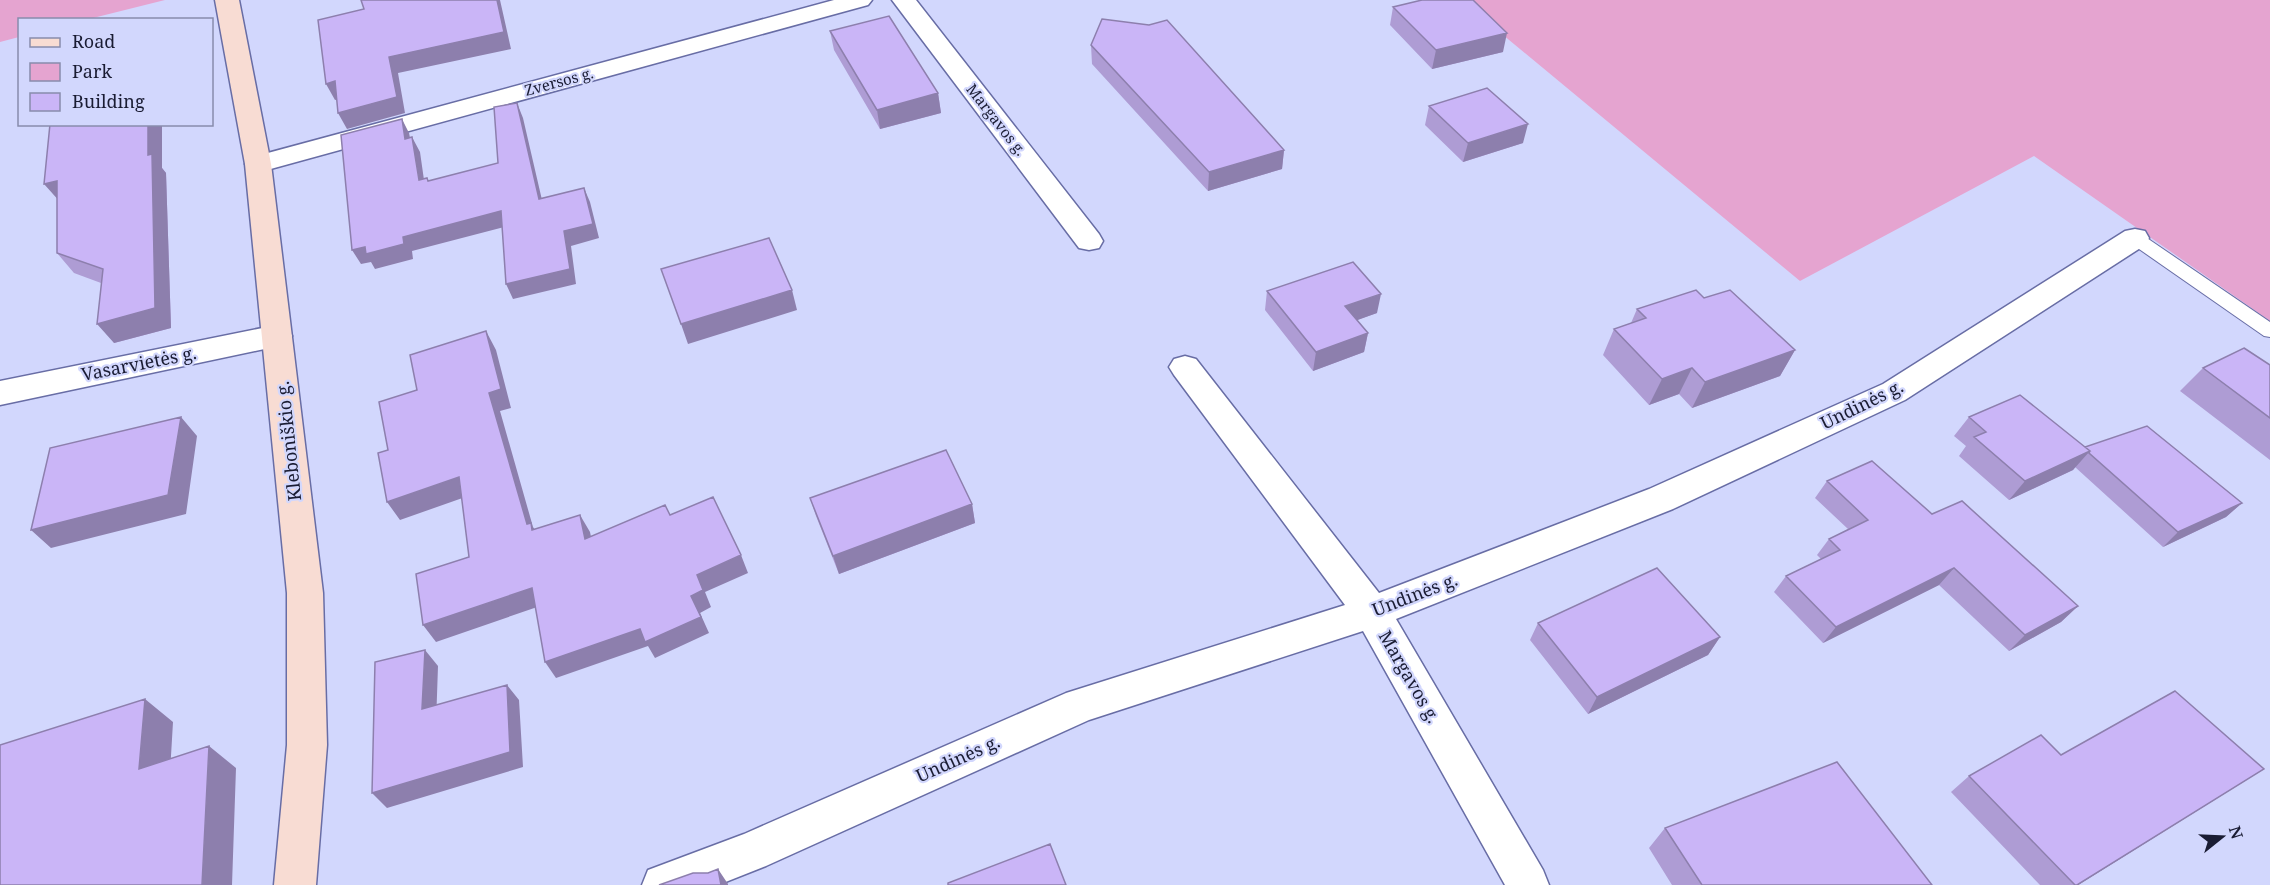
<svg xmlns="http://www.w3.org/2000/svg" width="2270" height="885" font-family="'Noto Serif',serif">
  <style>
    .green { fill: #e5a4d0 }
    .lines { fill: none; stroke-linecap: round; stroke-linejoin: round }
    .lane-casing { stroke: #686da5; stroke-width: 2 }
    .street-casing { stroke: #686da5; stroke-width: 3 }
    .secondary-casing { stroke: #686da5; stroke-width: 3 }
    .lane { fill: #fff; fill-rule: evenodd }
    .street { fill: #fff; fill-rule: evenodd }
    .secondary { fill: #f8dcd3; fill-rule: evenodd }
    .wall { fill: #ae9cd4 }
    .shaded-wall { fill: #8d7fad }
    .building { fill: #cab5f7; stroke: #8d7fad; stroke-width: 1.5 }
    .labels { text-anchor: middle; stroke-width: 4.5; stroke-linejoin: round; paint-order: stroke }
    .far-street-label { font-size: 15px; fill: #1a1c33; stroke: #d2d7fd }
    .street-label { font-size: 18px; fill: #1a1c33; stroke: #d2d7fd }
  </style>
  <rect width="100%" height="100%" fill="#d2d7fd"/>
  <path class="green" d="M 0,0 L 165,0 L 89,19 L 20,20 L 19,37 L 0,42 Z
    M 1468,0 L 2270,0 L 2270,321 L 2034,156 L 1800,281 L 1462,1 Z"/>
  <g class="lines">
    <g class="lane-casing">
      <path id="lane" d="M 2135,232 L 2141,234 L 2270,322 L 2270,337 L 2264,336 L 2129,242 L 2127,238 L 2129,234 Z"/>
    </g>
    <g class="street-casing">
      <path id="street" d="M 834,0 L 872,0 L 868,5 L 267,170 L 258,172 L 249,170 L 245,164 L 249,158 Z
        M 892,0 L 916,0 L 1099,234 L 1103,241 L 1099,248 L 1089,250 L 1079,248 Z
        M 2135,229 L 2145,231 L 2149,238 L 2145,245 L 1905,400 L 1673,509 L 1396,619 L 1543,870 L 1549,885 L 1505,885 L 1363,631 L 1089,720 L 766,866 L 718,885 L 642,885 L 648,870 L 744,834 L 1066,693 L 1345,605 L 1174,375 L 1169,367 L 1174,359 L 1185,356 L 1196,359 L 1379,593 L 1649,489 L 1883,384 L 2125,231 Z
        M 277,325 L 288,328 L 292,336 L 288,344 L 0,405 L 0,381 Z"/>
    </g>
    <g class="secondary-casing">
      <path id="secondary" d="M 215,0 L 239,0 L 271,164 L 323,593 L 327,745 L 316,885 L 274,885 L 287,745 L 287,593 L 245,164 Z"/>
    </g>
    <use href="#lane" class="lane"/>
    <use href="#street" class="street"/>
    <use href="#secondary" class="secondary"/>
  </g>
  <path class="wall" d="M 1393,7 L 1503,52 L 1432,69 L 1390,25 Z
    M 830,31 L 938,93 L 941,113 L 880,129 L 834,50 Z
    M 1091,45 L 1284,150 L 1282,169 L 1208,191 L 1092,64 Z
    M 1429,106 L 1523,143 L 1463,162 L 1425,125 Z
    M 162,168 L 166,173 L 171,328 L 114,343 L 101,283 L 74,273 L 57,253 Z
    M 1267,291 L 1377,313 L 1357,320 L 1368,333 L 1364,352 L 1313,371 L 1265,310 Z
    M 1704,298 L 1795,350 L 1780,376 L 1692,408 L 1679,394 L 1649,405 L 1603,355 L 1614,329 L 1631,323 L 1637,309 Z
    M 2270,365 L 2270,460 L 2180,391 L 2203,368 Z
    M 1969,417 L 2085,447 L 2242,503 L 2226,517 L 2163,547 L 2075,467 L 2073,470 L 2009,500 L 1959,456 L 1966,446 L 1954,436 Z
    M 1827,481 L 1932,514 L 2078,606 L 2061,622 L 2009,651 L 1939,585 L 1823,643 L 1774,592 L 1786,576 L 1821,559 L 1817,555 L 1829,539 L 1848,529 L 1815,498 Z
    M 810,498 L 972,504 L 975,523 L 839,574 L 816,516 Z
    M 1538,623 L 1720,637 L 1708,655 L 1588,714 L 1530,640 Z
    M 2061,755 L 2264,769 L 2078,885 L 2040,885 L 1951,792 L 1969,776 Z
    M 1665,828 L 1932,885 L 1672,885 L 1649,848 Z"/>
  <path class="shaded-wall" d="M 497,0 L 500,0 L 511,49 L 398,73 L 405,113 L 347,129 L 338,113 L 389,57 Z
    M 1507,33 L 1503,52 L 1432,69 L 1436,50 Z
    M 335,81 L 344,98 L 335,100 L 326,84 Z
    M 938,93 L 941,113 L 880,129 L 877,110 Z
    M 517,103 L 523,118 L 545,213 L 539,199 Z
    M 402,119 L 409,133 L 413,153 L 405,139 Z
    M 148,124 L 162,124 L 162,168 L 166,173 L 171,328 L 114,343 L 97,324 L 148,155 Z
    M 1528,124 L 1523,143 L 1463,162 L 1468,143 Z
    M 412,137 L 420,152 L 426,194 L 419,180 Z
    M 1284,150 L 1282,169 L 1208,191 L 1209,172 Z
    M 57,181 L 61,203 L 44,184 Z
    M 584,188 L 590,202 L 599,238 L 571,246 L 576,284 L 513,299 L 506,284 Z
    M 501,211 L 508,226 L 412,251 L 413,259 L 375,269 L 371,262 L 361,264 L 352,250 Z
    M 792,290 L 797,310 L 688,344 L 681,324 Z
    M 1381,294 L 1377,313 L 1341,326 L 1345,306 Z
    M 486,331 L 496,350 L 511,408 L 500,411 L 533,527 L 542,540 L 527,524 L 489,393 Z
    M 1368,333 L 1364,352 L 1313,371 L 1316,352 Z
    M 1795,350 L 1780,376 L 1692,408 L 1705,382 Z
    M 1692,368 L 1679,394 L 1649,405 L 1662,379 Z
    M 181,417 L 197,436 L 186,514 L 51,548 L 31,530 Z
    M 2090,451 L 2073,470 L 2009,500 L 2025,481 Z
    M 459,477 L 471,495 L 400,520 L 387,502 Z
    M 2242,503 L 2226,517 L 2163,547 L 2178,532 Z
    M 972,504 L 975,523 L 839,574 L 833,556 Z
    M 580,515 L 590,532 L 595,556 L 585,539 Z
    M 741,555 L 748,573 L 705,592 L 711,607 L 700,613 L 709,633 L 655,658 L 648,646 L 556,678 L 545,662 L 691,596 L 697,575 Z
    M 1954,568 L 1939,585 L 1823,643 L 1836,627 Z
    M 532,588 L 543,605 L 436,642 L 423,625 Z
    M 2078,606 L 2061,622 L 2009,651 L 2025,635 Z
    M 1720,637 L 1708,655 L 1588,714 L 1597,697 Z
    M 425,650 L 438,666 L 436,724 L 422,709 Z
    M 507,685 L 519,700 L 523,767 L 387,808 L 372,793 Z
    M 145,699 L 173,722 L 169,790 L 139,769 Z
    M 209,746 L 236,768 L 232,885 L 202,885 Z
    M 2264,769 L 2078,885 L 2077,885 Z
    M 718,869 L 728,884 L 728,885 L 721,885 Z"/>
  <path class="building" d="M 361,0 L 497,0 L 504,32 L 389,57 L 397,97 L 338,113 L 335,81 L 326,84 L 318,20 L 364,9 Z
    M 1422,0 L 1473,0 L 1507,33 L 1436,50 L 1393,7 Z
    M 889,16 L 938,93 L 877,110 L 830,31 Z
    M 1102,19 L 1149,25 L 1167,20 L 1284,150 L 1209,172 L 1091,45 Z
    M 1487,88 L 1528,124 L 1468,143 L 1429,106 Z
    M 517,103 L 539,199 L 584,188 L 593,224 L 564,231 L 570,269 L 506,284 L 501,211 L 403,237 L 404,244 L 366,254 L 365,247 L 352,250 L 341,135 L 402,119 L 405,139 L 412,137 L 419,180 L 427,178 L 428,181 L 498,163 L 494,107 Z
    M 50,124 L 148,124 L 148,155 L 152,154 L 155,308 L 97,324 L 103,269 L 57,253 L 57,181 L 44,184 Z
    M 769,238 L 792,290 L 681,324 L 661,269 Z
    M 1353,262 L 1381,294 L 1345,306 L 1368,333 L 1316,352 L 1267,291 Z
    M 1696,290 L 1704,298 L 1730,290 L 1795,350 L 1705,382 L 1692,368 L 1662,379 L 1614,329 L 1646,318 L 1637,309 Z
    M 486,331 L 501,389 L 489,393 L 527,524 L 531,523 L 532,530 L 580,515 L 585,539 L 665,505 L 670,515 L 713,497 L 741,555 L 697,575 L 703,590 L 691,596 L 701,617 L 645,642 L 640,629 L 545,662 L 532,588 L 423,625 L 416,574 L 469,557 L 459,477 L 387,502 L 378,453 L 388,450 L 379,402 L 417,390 L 410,355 Z
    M 2244,348 L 2270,365 L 2270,418 L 2203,368 Z
    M 2020,395 L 2090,451 L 2025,481 L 1974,437 L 1986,432 L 1969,417 Z
    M 181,417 L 168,495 L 31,530 L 50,448 Z
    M 2147,426 L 2242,503 L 2178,532 L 2089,453 L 2090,451 L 2085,447 Z
    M 946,450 L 972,504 L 833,556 L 810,498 Z
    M 1872,461 L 1932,514 L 1962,501 L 2078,606 L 2025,635 L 1954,568 L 1836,627 L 1786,576 L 1840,550 L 1829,539 L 1868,520 L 1827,481 Z
    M 1657,568 L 1720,637 L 1597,697 L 1538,623 Z
    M 425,650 L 422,709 L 507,685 L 510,752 L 372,793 L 375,662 Z
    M 2175,691 L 2264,769 L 2077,885 L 2075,885 L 1969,776 L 2041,735 L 2061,755 Z
    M 145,699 L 139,769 L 209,746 L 202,885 L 0,885 L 0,745 Z
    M 1837,762 L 1932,885 L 1702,885 L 1665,828 Z
    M 1050,844 L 1066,885 L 948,885 L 948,883 Z
    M 718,869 L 721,885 L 659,885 L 693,873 L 708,873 Z"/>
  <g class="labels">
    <g class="far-street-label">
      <text transform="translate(559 82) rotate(-15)" y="5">Zversos g.</text>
      <text transform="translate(996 120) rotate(52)" y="5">Margavos g.</text>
    </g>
    <g class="street-label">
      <text transform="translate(139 364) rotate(-11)" y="6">Vasarvietės g.</text>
      <text transform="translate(1862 405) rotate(-26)" y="6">Undinės g.</text>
      <text transform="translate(289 441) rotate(-96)" y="6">Kleboniškio g.</text>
      <text transform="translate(1415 595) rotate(-21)" y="6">Undinės g.</text>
      <text transform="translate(1409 677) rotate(60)" y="6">Margavos g.</text>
      <text transform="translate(958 759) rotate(-24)" y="6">Undinės g.</text>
    </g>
  </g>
  <rect x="18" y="18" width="195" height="108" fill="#d2d7fd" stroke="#888cac" stroke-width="1.5"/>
  <rect x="30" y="38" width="30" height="9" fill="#f8dcd3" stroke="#888cac" stroke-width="1.5"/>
  <text x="72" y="48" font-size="18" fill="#1a1c33">Road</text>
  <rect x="30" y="63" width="30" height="18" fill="#e5a4d0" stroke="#888cac" stroke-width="1.5"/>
  <text x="72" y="78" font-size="18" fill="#1a1c33">Park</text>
  <rect x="30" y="93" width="30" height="18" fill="#cab5f7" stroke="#888cac" stroke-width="1.5"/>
  <text x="72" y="108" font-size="18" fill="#1a1c33">Building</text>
  <g transform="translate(2222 837) rotate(72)" stroke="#d2d7fd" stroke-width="4.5" paint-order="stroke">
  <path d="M0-4.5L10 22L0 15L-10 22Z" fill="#1a1c33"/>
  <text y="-9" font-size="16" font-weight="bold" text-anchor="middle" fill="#1a1c33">N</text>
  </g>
</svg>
